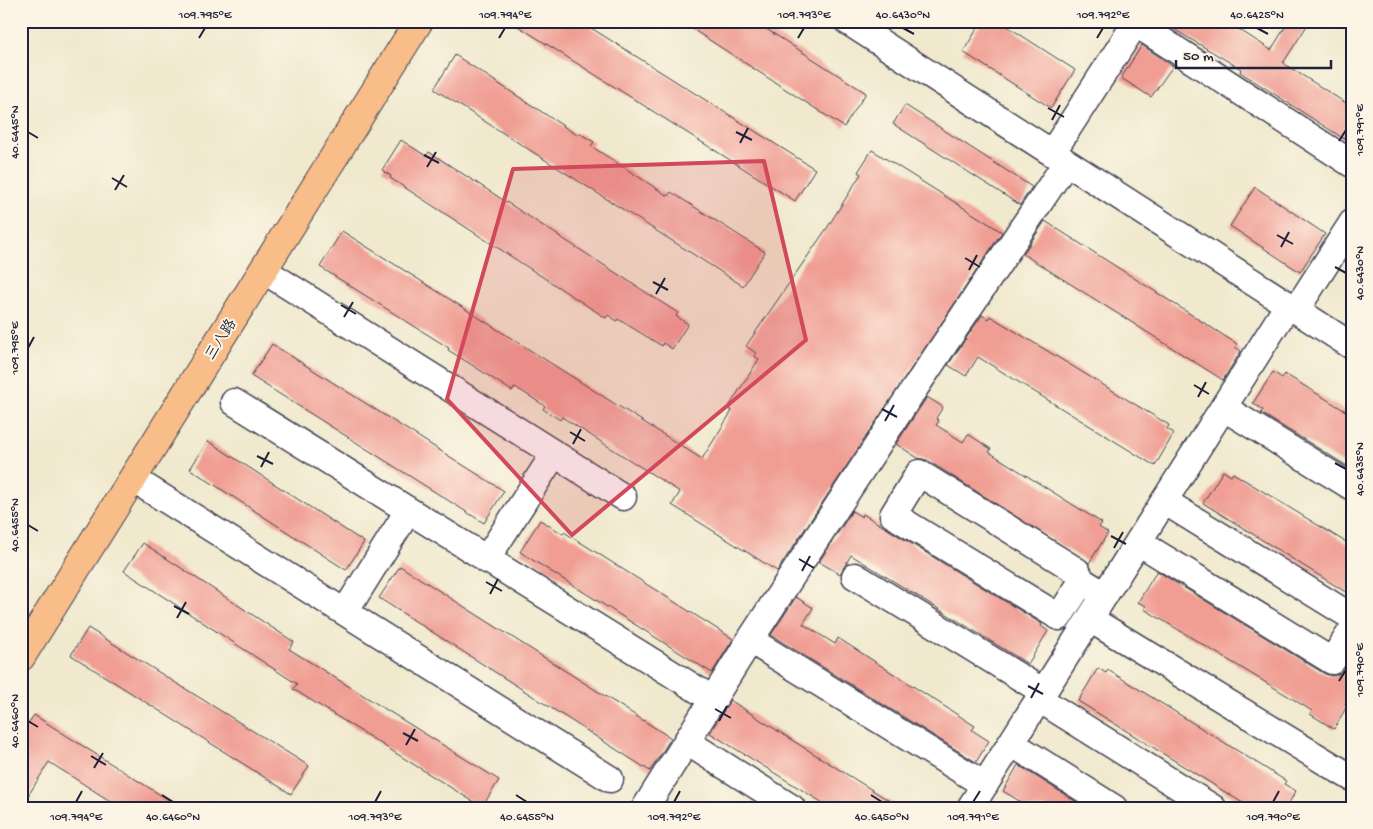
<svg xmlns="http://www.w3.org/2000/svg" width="1373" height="829" font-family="'Gochi Hand','LXGW WenKai TC',sans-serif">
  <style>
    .building { fill: #f09d93 }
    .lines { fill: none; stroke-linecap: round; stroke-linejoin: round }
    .minor-casing { stroke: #414051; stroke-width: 29 }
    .major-casing { stroke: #414051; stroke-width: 30 }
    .minor { stroke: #fff; stroke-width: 26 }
    .major { stroke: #f8bd89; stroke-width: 28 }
    .marked { fill: #d1495b; fill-opacity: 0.2; stroke: #d1495b; stroke-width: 4; stroke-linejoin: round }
    .ticks { fill: none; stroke: #22223b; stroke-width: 2 }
    .labels { text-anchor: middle; stroke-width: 4; stroke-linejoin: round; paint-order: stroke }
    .street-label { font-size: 15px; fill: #22223b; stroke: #fcf5e5 }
    .neatline { fill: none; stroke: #22223b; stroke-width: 2 }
    .ticks-label { font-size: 12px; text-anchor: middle; fill: #22223b }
  </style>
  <rect width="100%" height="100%" fill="#fcf5e5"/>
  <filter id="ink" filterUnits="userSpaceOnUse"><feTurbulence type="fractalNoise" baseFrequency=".02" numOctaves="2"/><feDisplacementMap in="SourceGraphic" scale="10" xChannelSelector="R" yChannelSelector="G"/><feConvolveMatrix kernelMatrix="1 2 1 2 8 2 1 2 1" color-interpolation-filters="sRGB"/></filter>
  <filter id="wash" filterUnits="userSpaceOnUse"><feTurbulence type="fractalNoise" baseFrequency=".0096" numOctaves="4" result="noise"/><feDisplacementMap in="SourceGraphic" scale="20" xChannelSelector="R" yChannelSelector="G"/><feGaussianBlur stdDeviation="1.12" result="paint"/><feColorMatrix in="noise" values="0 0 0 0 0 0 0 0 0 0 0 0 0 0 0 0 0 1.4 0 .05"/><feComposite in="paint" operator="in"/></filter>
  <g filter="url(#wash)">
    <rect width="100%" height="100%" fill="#f0e9ce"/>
    <g id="blocks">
      <path class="building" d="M 510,21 L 580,21 L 815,169 L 795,201 Z
        M 680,21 L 754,21 L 866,93 L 844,127 Z
        M 982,21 L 999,21 L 1075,70 L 1051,108 L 963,52 Z
        M 1160,21 L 1226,21 L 1271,50 L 1289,21 L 1310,21 L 1283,63 L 1352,107 L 1352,144 L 1240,72 L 1241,69 Z
        M 1142,45 L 1173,66 L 1151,97 L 1121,78 Z
        M 455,55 L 577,135 L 579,133 L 594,142 L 591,146 L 668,196 L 671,192 L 765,252 L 743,286 L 434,89 Z
        M 905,105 L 1032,187 L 1020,205 L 893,124 Z
        M 401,140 L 426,156 L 429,152 L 678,313 L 676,316 L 688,324 L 672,349 L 663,343 L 662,346 L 618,319 L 617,321 L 608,315 L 606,318 L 390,178 L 391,176 L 382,170 Z
        M 872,150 L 1002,232 L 777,571 L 672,505 L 680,492 L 562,417 L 560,420 L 543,409 L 545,406 L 515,387 L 512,391 L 472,365 L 448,350 L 449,348 L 320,267 L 342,231 L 702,459 L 732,411 L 728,408 L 759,359 L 754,356 L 756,353 L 746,346 L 827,228 L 861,174 L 858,172 Z
        M 1255,187 L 1325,234 L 1300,272 L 1230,226 Z
        M 1045,221 L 1237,344 L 1235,347 L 1241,351 L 1223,380 L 1023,254 Z
        M 982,315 L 988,319 L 990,316 L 1169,425 L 1167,429 L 1174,433 L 1155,466 L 978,357 L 966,376 L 948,365 Z
        M 272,344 L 504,491 L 484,523 L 251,376 Z
        M 1273,372 L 1282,378 L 1285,374 L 1352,415 L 1352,469 L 1261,413 L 1263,410 L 1253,403 Z
        M 927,397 L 943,407 L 936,418 L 939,421 L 936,425 L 963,442 L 968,434 L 991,449 L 989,452 L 1102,523 L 1099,527 L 1108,533 L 1089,563 L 927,460 L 918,458 L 896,444 Z
        M 208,441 L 364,542 L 346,570 L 190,469 Z
        M 1223,471 L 1231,476 L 1233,473 L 1352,546 L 1352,596 L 1203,503 Z
        M 852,511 L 862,517 L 863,514 L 1042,624 L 1041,626 L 1048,631 L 1028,664 L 851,555 L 840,574 L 819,562 Z
        M 540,520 L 563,534 L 564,532 L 733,639 L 712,673 L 520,552 Z
        M 143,543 L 294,642 L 289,649 L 499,780 L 482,807 L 293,689 L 297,684 L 124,571 Z
        M 400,566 L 671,738 L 650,771 L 379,598 Z
        M 1157,571 L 1325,674 L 1332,676 L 1339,674 L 1352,658 L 1352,692 L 1345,704 L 1347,706 L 1334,729 L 1310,714 L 1312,711 L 1288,696 L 1144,609 L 1146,606 L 1138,602 Z
        M 796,597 L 813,608 L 803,624 L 835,644 L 838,638 L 975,726 L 972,730 L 989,741 L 976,762 L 771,635 Z
        M 88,628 L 309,766 L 291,794 L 71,655 Z
        M 1098,668 L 1106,673 L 1108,670 L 1286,781 L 1284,784 L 1296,791 L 1286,808 L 1251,808 L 1078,701 Z
        M 730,700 L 795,742 L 901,808 L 831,808 L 710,733 Z
        M 34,715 L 181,808 L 121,808 L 49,762 L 21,807 L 21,734 Z
        M 1018,765 L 1086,808 L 1017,808 L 1021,802 L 1003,791 Z"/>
    </g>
  </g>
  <g filter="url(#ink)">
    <use href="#blocks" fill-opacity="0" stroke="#414051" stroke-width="1"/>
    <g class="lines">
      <g class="minor-casing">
        <path id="minor" d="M 847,21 L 1352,346
          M 1132,21 L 1352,164
          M 1052,153 L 1137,21
          M 263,270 L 623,497
          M 1296,310 L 1352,223
          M 234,402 L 714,700
          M 1224,408 L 1352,487
          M 133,479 L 610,779
          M 1164,501 L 1352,617
          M 1138,542 L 1332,661 L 1352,630
          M 486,560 L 554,454
          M 855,576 L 1044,692
          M 1082,581 L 1059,617 L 893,515 L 919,473 L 1077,571 L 1082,581 L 1105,595
          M 345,612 L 408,511
          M 1090,619 L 1352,778
          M 750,640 L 985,785
          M 1039,699 L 1213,808
          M 687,742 L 792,808
          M 1011,743 L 1114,808
          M 645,808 L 750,640 L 907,400 L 1066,163
          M 970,808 L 1288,305"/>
      </g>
      <g class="major-casing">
        <path id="major" d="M 21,657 L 419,21"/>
      </g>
      <use href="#minor" class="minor"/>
      <use href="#major" class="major"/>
    </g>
  </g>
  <path class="marked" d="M 764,161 L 806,340 L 572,535 L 447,399 L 513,169 Z"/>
  <path class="ticks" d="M 903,28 L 914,34M 1257,28 L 1268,34M 199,38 L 205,28M 499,38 L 505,28M 798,38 L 804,28M 1097,38 L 1103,28M 1048,108 L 1064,117M 1052,120 L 1060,105M 28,132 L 38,138M 736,132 L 752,140M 1339,141 L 1346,130M 740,143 L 748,128M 424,155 L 439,163M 427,167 L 436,152M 112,178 L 127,187M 115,190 L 124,175M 1277,235 L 1293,244M 1281,247 L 1289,232M 965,258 L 980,267M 1335,267 L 1346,273M 969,270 L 977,255M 653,282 L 668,290M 656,294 L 665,278M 341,305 L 356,314M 344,317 L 353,302M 28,348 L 34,337M 1194,385 L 1209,394M 1198,397 L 1206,382M 882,409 L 897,417M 885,421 L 894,405M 570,432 L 585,441M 573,444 L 581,429M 257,456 L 273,464M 1335,463 L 1346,469M 261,467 L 269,452M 28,525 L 38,531M 1111,536 L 1126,544M 1114,548 L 1123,532M 799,559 L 814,568M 802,571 L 810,556M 486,582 L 502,591M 490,594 L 498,579M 174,606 L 189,614M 177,618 L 186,602M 1339,681 L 1346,670M 1028,686 L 1043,694M 1031,698 L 1039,683M 715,709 L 731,718M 28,721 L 38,727M 719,721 L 727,706M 403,733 L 418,741M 406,745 L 415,729M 91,756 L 106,765M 94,768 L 103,753M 162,795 L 173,802M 516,795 L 527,802M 871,795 L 882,802M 76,802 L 82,791M 375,802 L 381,791M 674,802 L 680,791M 973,802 L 980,791M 1273,802 L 1279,791"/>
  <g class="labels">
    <g class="street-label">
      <text transform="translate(220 339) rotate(-58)" y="5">三八路</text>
    </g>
  </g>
  <rect width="1373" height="829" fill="none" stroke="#fcf5e5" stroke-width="55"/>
  <path d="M1176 60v8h155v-8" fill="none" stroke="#22223b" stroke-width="2.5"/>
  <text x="1183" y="60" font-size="15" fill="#22223b" stroke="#fcf5e5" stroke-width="4" paint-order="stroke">50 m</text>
  <rect x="28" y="28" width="1318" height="774" class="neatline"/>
  <g class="ticks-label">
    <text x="205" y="18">109.795°E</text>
    <text x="505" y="18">109.794°E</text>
    <text x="804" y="18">109.793°E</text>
    <text x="903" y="18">40.6430°N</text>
    <text x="1103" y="18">109.792°E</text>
    <text x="1257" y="18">40.6425°N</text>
    <text transform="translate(1359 130) rotate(-90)" y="4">109.791°E</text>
    <text transform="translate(14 132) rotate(-90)" y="4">40.6445°N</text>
    <text transform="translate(1359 273) rotate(-90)" y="4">40.6430°N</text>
    <text transform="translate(14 348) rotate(-90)" y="4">109.795°E</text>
    <text transform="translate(1359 469) rotate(-90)" y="4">40.6435°N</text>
    <text transform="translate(14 525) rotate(-90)" y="4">40.6455°N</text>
    <text transform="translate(1359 670) rotate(-90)" y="4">109.790°E</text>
    <text transform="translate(14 721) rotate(-90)" y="4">40.6460°N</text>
    <text x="76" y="820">109.794°E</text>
    <text x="173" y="820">40.6460°N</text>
    <text x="375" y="820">109.793°E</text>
    <text x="527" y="820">40.6455°N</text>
    <text x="674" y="820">109.792°E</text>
    <text x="882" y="820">40.6450°N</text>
    <text x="973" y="820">109.791°E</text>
    <text x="1273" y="820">109.790°E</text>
  </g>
</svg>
